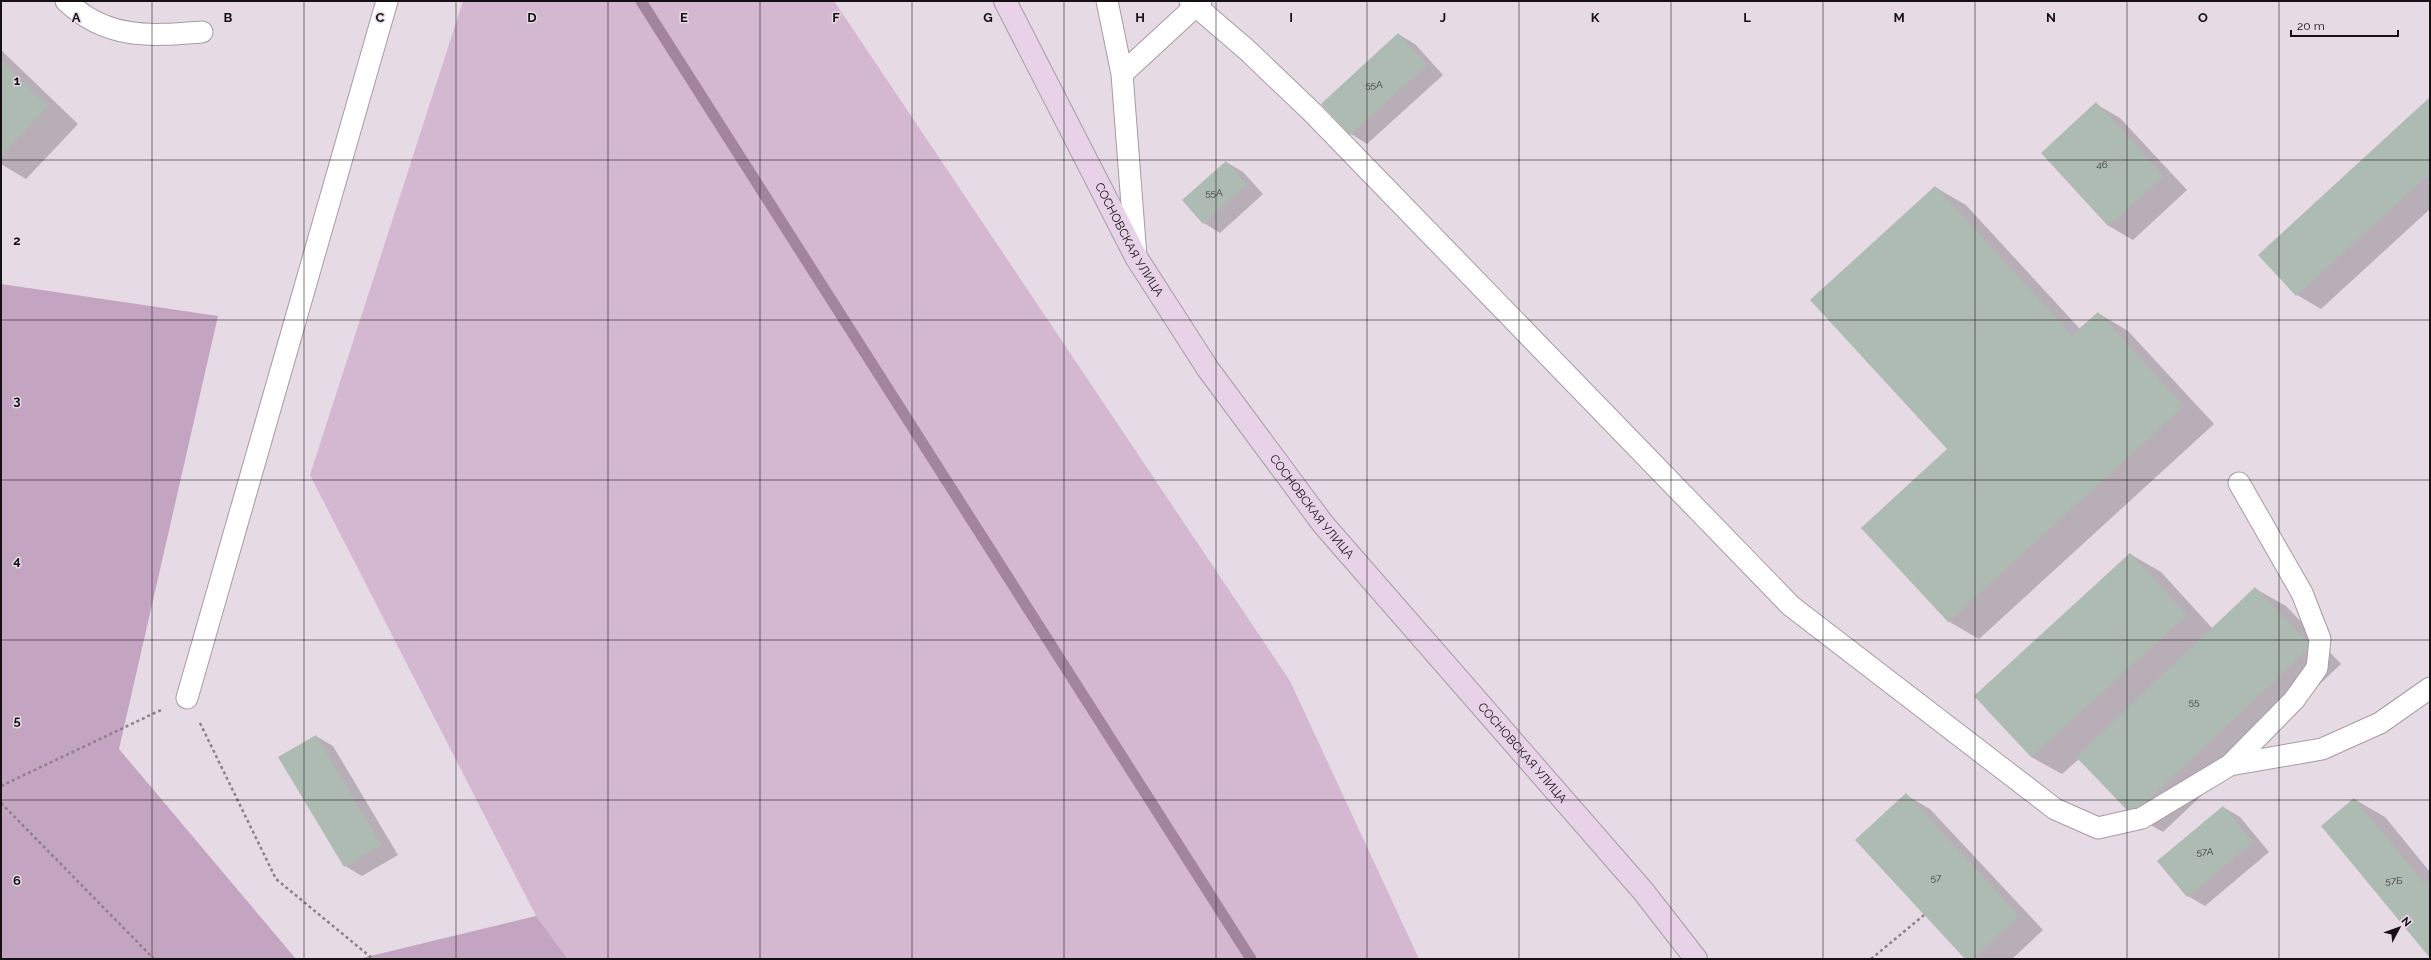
<svg xmlns="http://www.w3.org/2000/svg" width="2431" height="960" font-family="Raleway,sans-serif">
  <style>
    .green { fill: #d4b7d1 }
    .forest { fill: #c4a5c1 }
    .shadow { fill: #0003 }
    .lines { fill: none; stroke-linecap: round; stroke-linejoin: round }
    .stream { stroke: #a3849f; stroke-width: 11 }
    .building { fill: #aebbb2 }
    .lane-casing { stroke: #a79ba5; stroke-width: 23 }
    .secondary-casing { stroke: #a79ba5; stroke-width: 24 }
    .path { stroke: #8a8189; stroke-width: 2.5; stroke-dasharray: 3 3; stroke-linecap: butt }
    .lane { stroke: #fff; stroke-width: 21 }
    .secondary { stroke: #e8d2e7; stroke-width: 22 }
    .grid { fill: none; stroke: #141014; stroke-width: 1; stroke-opacity: 0.55 }
    .labels { text-anchor: middle; stroke-width: 3; stroke-linejoin: round; paint-order: stroke }
    .number-label { font-size: 10px; fill: #3a3b3c }
    .street-label { font-size: 12px; fill: #141014; stroke: #e6dae5 }
    .grid-label { font-size: 13px; text-anchor: middle; font-weight: bold; fill: #141014; stroke: #e6dae5; stroke-width: 3; stroke-linejoin: round; paint-order: stroke }
  </style>
  <rect width="100%" height="100%" fill="#e6dae5"/>
  <path class="green" d="M 463,1 L 834,1 L 1290,681 L 1419,959 L 568,959 L 536,916 L 310,475 Z"/>
  <path class="forest" d="M 1,284 L 218,316 L 119,749 L 296,959 L 1,959 Z
    M 536,916 L 568,959 L 358,959 Z"/>
  <path class="shadow" d="M 1398,34 L 1415,44 L 1443,75 L 1367,144 L 1351,134 L 1322,104 Z
    M 1,50 L 78,124 L 26,179 L 1,164 Z
    M 2430,98 L 2430,209 L 2321,309 L 2297,295 Z
    M 2096,104 L 2120,118 L 2187,190 L 2133,240 L 2109,226 L 2042,153 Z
    M 1226,162 L 1243,172 L 1263,194 L 1220,233 L 1204,223 Z
    M 1935,187 L 1966,205 L 2080,329 L 2098,313 L 2128,331 L 2214,424 L 1979,639 L 1948,621 L 1949,449 Z
    M 2130,554 L 2161,572 L 2213,629 L 2256,589 L 2286,606 L 2341,664 L 2163,832 L 2132,815 L 2079,759 L 2062,774 L 2031,757 Z
    M 316,736 L 333,746 L 398,855 L 362,876 L 345,866 Z
    M 1906,795 L 1930,809 L 2043,930 L 2012,959 L 1967,959 Z
    M 2354,799 L 2385,817 L 2430,872 L 2430,956 Z
    M 2223,807 L 2240,817 L 2269,852 L 2205,906 L 2188,896 Z"/>
  <g class="lines">
    <path class="stream" d="M 641,1 L 1251,959"/>
  </g>
  <path class="building" d="M 1398,33 L 1427,65 L 1350,135 L 1321,104 Z
    M 1,61 L 48,106 L 1,155 Z
    M 2430,97 L 2430,181 L 2426,177 L 2296,296 L 2258,255 Z
    M 2096,102 L 2164,176 L 2108,226 L 2041,153 Z
    M 1226,161 L 1247,184 L 1203,224 L 1182,200 Z
    M 1935,186 L 2072,335 L 2098,312 L 2184,406 L 1948,622 L 1861,528 L 1947,449 L 1810,300 Z
    M 2130,553 L 2187,615 L 2031,757 L 1974,696 Z
    M 2255,587 L 2311,646 L 2132,815 L 2076,757 Z
    M 316,735 L 381,845 L 344,867 L 278,757 Z
    M 1906,793 L 2019,916 L 1973,959 L 1965,959 L 1855,840 Z
    M 2354,798 L 2424,883 L 2430,878 L 2430,958 L 2321,826 Z
    M 2223,806 L 2253,842 L 2187,897 L 2157,861 Z"/>
  <g class="lines">
    <g class="lane-casing">
      <path id="lane" d="M 66,1 C 107,40 150,36 202,32
        M 1107,1 L 1122,74 L 1136,257
        M 1190,1 L 1247,50 L 1313,113 L 1791,606 L 2055,809 L 2098,828 L 2142,818 L 2230,765 L 2322,749 L 2380,723 L 2430,688
        M 1122,74 L 1201,1
        M 187,698 L 387,1
        M 2230,765 L 2294,700 L 2317,668 L 2320,639 L 2302,593 L 2239,483"/>
    </g>
    <g class="secondary-casing">
      <g id="secondary">
        <path id="s1" d="M 1005,1 L 1136,257 L 1208,369 L 1323,524 L 1643,891 L 1696,959"/>
      </g>
    </g>
    <path class="path" d="M 200,723 L 276,879 L 373,959
      M 1,786 L 161,710
      M 1,803 L 154,959
      M 1871,959 L 1924,915"/>
    <use href="#lane" class="lane"/>
    <use href="#secondary" class="secondary"/>
  </g>
  <path class="grid" d="M 152,1 L 152,959M 304,1 L 304,959M 456,1 L 456,959M 608,1 L 608,959M 760,1 L 760,959M 912,1 L 912,959M 1064,1 L 1064,959M 1216,1 L 1216,959M 1367,1 L 1367,959M 1519,1 L 1519,959M 1671,1 L 1671,959M 1823,1 L 1823,959M 1975,1 L 1975,959M 2127,1 L 2127,959M 2279,1 L 2279,959M 1,160 L 2430,160M 1,320 L 2430,320M 1,480 L 2430,480M 1,640 L 2430,640M 1,800 L 2430,800"/>
  <g class="labels">
    <g class="number-label">
      <text x="1374" y="88">55А</text>
      <text x="2102" y="168">46</text>
      <text x="1214" y="196">55А</text>
      <text x="2194" y="705">55</text>
      <text x="2205" y="855">57А</text>
      <text x="1936" y="881">57</text>
      <text x="2394" y="884">57Б</text>
    </g>
    <g class="street-label">
      <text dy="4" stroke="none"><textPath href="#s1" startOffset="269">СОСНОВСКАЯ УЛИЦА</textPath></text>
      <text dy="4" stroke="none"><textPath href="#s1" startOffset="593">СОСНОВСКАЯ УЛИЦА</textPath></text>
      <text dy="4" stroke="none"><textPath href="#s1" startOffset="917">СОСНОВСКАЯ УЛИЦА</textPath></text>
    </g>
  </g>
  <g class="grid-label">
    <text x="76" y="22">A</text>
    <text x="228" y="22">B</text>
    <text x="380" y="22">C</text>
    <text x="532" y="22">D</text>
    <text x="684" y="22">E</text>
    <text x="836" y="22">F</text>
    <text x="988" y="22">G</text>
    <text x="1140" y="22">H</text>
    <text x="1291" y="22">I</text>
    <text x="1443" y="22">J</text>
    <text x="1595" y="22">K</text>
    <text x="1747" y="22">L</text>
    <text x="1899" y="22">M</text>
    <text x="2051" y="22">N</text>
    <text x="2203" y="22">O</text>
    <text x="17" y="85">1</text>
    <text x="17" y="245">2</text>
    <text x="17" y="405">3</text>
    <text x="17" y="565">4</text>
    <text x="17" y="725">5</text>
    <text x="17" y="885">6</text>
  </g>
  <rect width="2431" height="960" fill="none" stroke="#141014" stroke-width="4"/>
  <g transform="translate(2399 928) rotate(49)" stroke="#e6dae5" stroke-width="3" paint-order="stroke">
  <path d="M0-3L7 15L0 10L-7 15Z" fill="#141014"/>
  <text y="-6" font-size="11" font-weight="bold" text-anchor="middle" fill="#141014">N</text>
  </g>
  <path d="M2291 30v6h107v-6" fill="none" stroke="#141014" stroke-width="2"/>
  <text x="2297" y="30" font-size="12" fill="#141014" stroke="#e6dae5" stroke-width="3" paint-order="stroke">20 m</text>
</svg>
